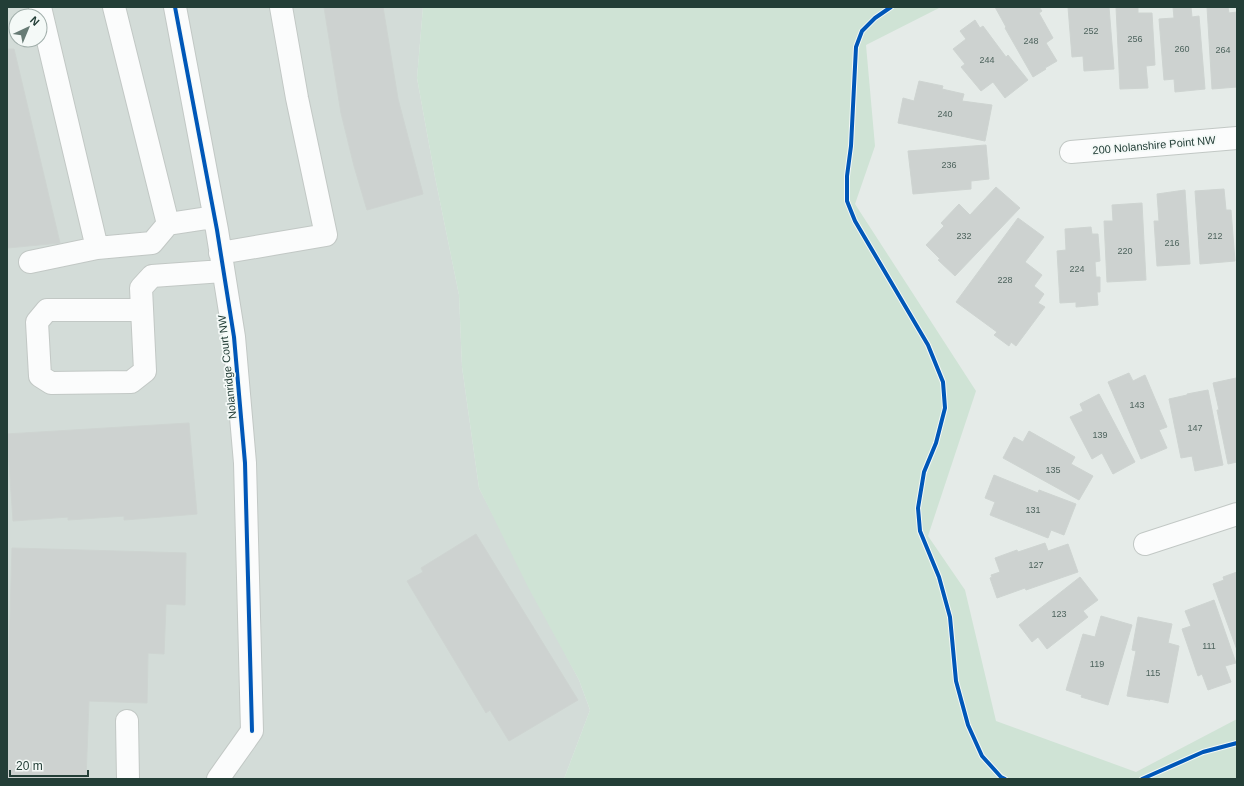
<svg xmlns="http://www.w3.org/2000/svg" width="1244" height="786" font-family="Arial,sans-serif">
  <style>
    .built { fill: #d3dcd8; fill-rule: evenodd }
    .green { fill: #cfe3d5 }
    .building { fill: #cdd2d0; stroke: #ced4d1 }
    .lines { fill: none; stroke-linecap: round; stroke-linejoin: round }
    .minor-casing { stroke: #c2c8c5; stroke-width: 24 }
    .minor { stroke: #fbfcfc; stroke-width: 22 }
    .cycleway-casing { stroke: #f4f9f7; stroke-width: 6 }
    .cycleway { stroke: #0057b8; stroke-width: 4 }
    .labels { text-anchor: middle; stroke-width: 3.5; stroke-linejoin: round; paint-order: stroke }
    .number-label { font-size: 9px; fill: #4e645e }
    .street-label { font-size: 11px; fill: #233e37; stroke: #f4f9f7 }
  </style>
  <rect width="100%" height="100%" fill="#e5ebe8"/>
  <path class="built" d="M 7,7 L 423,7 L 417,78 L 435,177 L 459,295 L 462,367 L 479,488 L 579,680 L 590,710 L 564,779 L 7,779 ZM 16,16 L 40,16 L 40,40 L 16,40 Z"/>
  <path class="green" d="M 423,7 L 941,7 L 866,45 L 875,146 L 855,204 L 976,391 L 928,536 L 965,590 L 996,721 L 1136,772 L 1237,719 L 1237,779 L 564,779 L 590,710 L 579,680 L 528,587 L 479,488 L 462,367 L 459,295 L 435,177 L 417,78 Z"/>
  <path class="building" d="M 324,7 L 383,7 L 398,99 L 423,194 L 367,210 L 354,166 L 341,113 Z
    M 995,7 L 1039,7 L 1042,11 L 1039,13 L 1053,38 L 1046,43 L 1057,61 L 1045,68 L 1046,69 L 1033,77 L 1005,28 L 1006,27 Z
    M 1068,7 L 1109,7 L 1114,69 L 1084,71 L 1083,56 L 1072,57 Z
    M 1116,7 L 1138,7 L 1138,13 L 1152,13 L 1155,65 L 1146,66 L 1148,88 L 1120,89 Z
    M 1173,7 L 1191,7 L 1192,17 L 1199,16 L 1205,89 L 1175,92 L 1174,79 L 1164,80 L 1159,19 L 1174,18 Z
    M 1207,7 L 1228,7 L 1229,13 L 1237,12 L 1237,87 L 1212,89 Z
    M 975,20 L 980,28 L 983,26 L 1006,57 L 1008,55 L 1028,80 L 1005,98 L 993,82 L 981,91 L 961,67 L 965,64 L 953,49 L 966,39 L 960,31 Z
    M 7,49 L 14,49 L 60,243 L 7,248 Z
    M 919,81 L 943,86 L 942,89 L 964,94 L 962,101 L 992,105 L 985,141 L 898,123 L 903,98 L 914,101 Z
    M 986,145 L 989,179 L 971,181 L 971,189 L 913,194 L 908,151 Z
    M 996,187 L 1020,208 L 955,276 L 938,260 L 940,259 L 926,245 L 944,226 L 941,223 L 959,204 L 970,215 Z
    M 1224,189 L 1226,210 L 1231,210 L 1235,261 L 1200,264 L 1195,191 Z
    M 1185,190 L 1190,264 L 1157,266 L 1154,221 L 1159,221 L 1157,194 Z
    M 1142,203 L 1146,280 L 1107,282 L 1104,221 L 1113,221 L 1112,205 Z
    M 1018,218 L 1044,237 L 1025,262 L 1042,275 L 1034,286 L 1044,294 L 1038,303 L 1045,307 L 1016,346 L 1011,342 L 1009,346 L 994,335 L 997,332 L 956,302 Z
    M 1091,227 L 1092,234 L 1098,234 L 1100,261 L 1095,262 L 1096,277 L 1100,277 L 1100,292 L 1097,292 L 1098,305 L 1076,307 L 1076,302 L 1060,303 L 1057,251 L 1066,250 L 1065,229 Z
    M 1129,373 L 1133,381 L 1145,375 L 1167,427 L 1159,430 L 1167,448 L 1141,459 L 1108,382 Z
    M 1236,378 L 1237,383 L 1237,462 L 1228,464 L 1217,410 L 1219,410 L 1213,383 Z
    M 1208,390 L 1223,465 L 1195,471 L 1192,456 L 1181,458 L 1169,399 L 1187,395 L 1187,394 Z
    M 1099,394 L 1135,462 L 1113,474 L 1102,453 L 1092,459 L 1070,417 L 1083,411 L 1080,404 Z
    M 189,423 L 197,514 L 124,520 L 124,516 L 68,520 L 68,517 L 13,521 L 7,434 Z
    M 1029,431 L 1075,457 L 1071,464 L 1093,476 L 1079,500 L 1003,458 L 1014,437 L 1023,442 Z
    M 994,475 L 1038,493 L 1039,490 L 1076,504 L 1064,535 L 1051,530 L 1048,538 L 990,515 L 995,502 L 985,498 Z
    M 476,534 L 578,700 L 509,741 L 490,710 L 486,713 L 407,581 L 423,572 L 421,568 Z
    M 1045,543 L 1048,551 L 1068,544 L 1078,572 L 1026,590 L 1025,588 L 997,598 L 990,578 L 992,577 L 991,575 L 1000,572 L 995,558 L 1017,550 L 1018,552 Z
    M 12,548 L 186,553 L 185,605 L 166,604 L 164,654 L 148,653 L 147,703 L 89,701 L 86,779 L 7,779 L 7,725 Z
    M 1237,572 L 1237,650 L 1213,584 L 1224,580 L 1223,577 Z
    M 1080,577 L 1098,600 L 1083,611 L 1088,617 L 1047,649 L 1038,637 L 1032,642 L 1019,625 Z
    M 1214,600 L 1236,663 L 1225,666 L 1231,682 L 1208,690 L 1202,674 L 1198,676 L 1182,629 L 1191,626 L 1185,611 Z
    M 1101,616 L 1132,625 L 1108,705 L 1081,697 L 1082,695 L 1066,690 L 1083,634 L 1095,637 Z
    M 1138,617 L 1172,624 L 1168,643 L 1179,646 L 1168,703 L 1150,699 L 1150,700 L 1127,696 L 1136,651 L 1132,650 Z"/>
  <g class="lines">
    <g class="minor-casing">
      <path id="minor" d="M 40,7 L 97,248 L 152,243 L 168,224 L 214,217
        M 114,7 L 168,224
        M 175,7 L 217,230 L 234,337 L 245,463 L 252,731 L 218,779
        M 1071,152 L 1237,138
        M 220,253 L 326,235 L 297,98 L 281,7
        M 30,262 L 97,248
        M 142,310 L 47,310 L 37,322 L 40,376 L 51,383 L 131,382 L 145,371 L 141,288 L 152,276 L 223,271
        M 1145,544 L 1237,514
        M 127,721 L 128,779"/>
    </g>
    <use href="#minor" class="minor"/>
    <g class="cycleway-casing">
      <path id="cycleway" d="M 175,7 L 217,230 L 234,337 L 245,463 L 252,731
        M 891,7 L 875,18 L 862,31 L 856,47 L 851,146 L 847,176 L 847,201 L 855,221 L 928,345 L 943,382 L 945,408 L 936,443 L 924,472 L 918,508 L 920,531 L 939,577 L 950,617 L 956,681 L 968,725 L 982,756 L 1001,777 L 1005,779
        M 1142,779 L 1203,752 L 1237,743"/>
    </g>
    <use href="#cycleway" class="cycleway"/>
  </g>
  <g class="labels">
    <g class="number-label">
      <text x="1091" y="34">252</text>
      <text x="1135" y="42">256</text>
      <text x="1031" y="44">248</text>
      <text x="1182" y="52">260</text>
      <text x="1223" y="53">264</text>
      <text x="987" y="63">244</text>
      <text x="945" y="117">240</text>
      <text x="949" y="168">236</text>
      <text x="964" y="239">232</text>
      <text x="1215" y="239">212</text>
      <text x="1172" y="246">216</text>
      <text x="1125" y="254">220</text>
      <text x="1077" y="272">224</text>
      <text x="1005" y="283">228</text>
      <text x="1137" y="408">143</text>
      <text x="1195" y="431">147</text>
      <text x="1100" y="438">139</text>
      <text x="1053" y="473">135</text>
      <text x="1033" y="513">131</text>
      <text x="1036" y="568">127</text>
      <text x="1059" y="617">123</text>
      <text x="1209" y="649">111</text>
      <text x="1097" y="667">119</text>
      <text x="1153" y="676">115</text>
    </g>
    <g class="street-label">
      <text transform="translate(1154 145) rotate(-5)" y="4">200 Nolanshire Point NW</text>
      <text transform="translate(227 367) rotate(-96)" y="4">Nolanridge Court NW</text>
    </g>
  </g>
  <rect width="1244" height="786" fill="none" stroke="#233e37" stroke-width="16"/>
  <g transform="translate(28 28) rotate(44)"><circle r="19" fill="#f4f9f7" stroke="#a0aeaa"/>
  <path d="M0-3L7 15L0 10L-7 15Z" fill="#677b75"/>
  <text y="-6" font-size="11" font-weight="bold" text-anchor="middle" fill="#233e37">N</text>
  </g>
  <path d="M10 770v6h78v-6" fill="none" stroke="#233e37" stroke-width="2"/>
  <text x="16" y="770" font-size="12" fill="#233e37" stroke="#f4f9f7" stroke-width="3" paint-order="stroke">20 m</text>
</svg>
